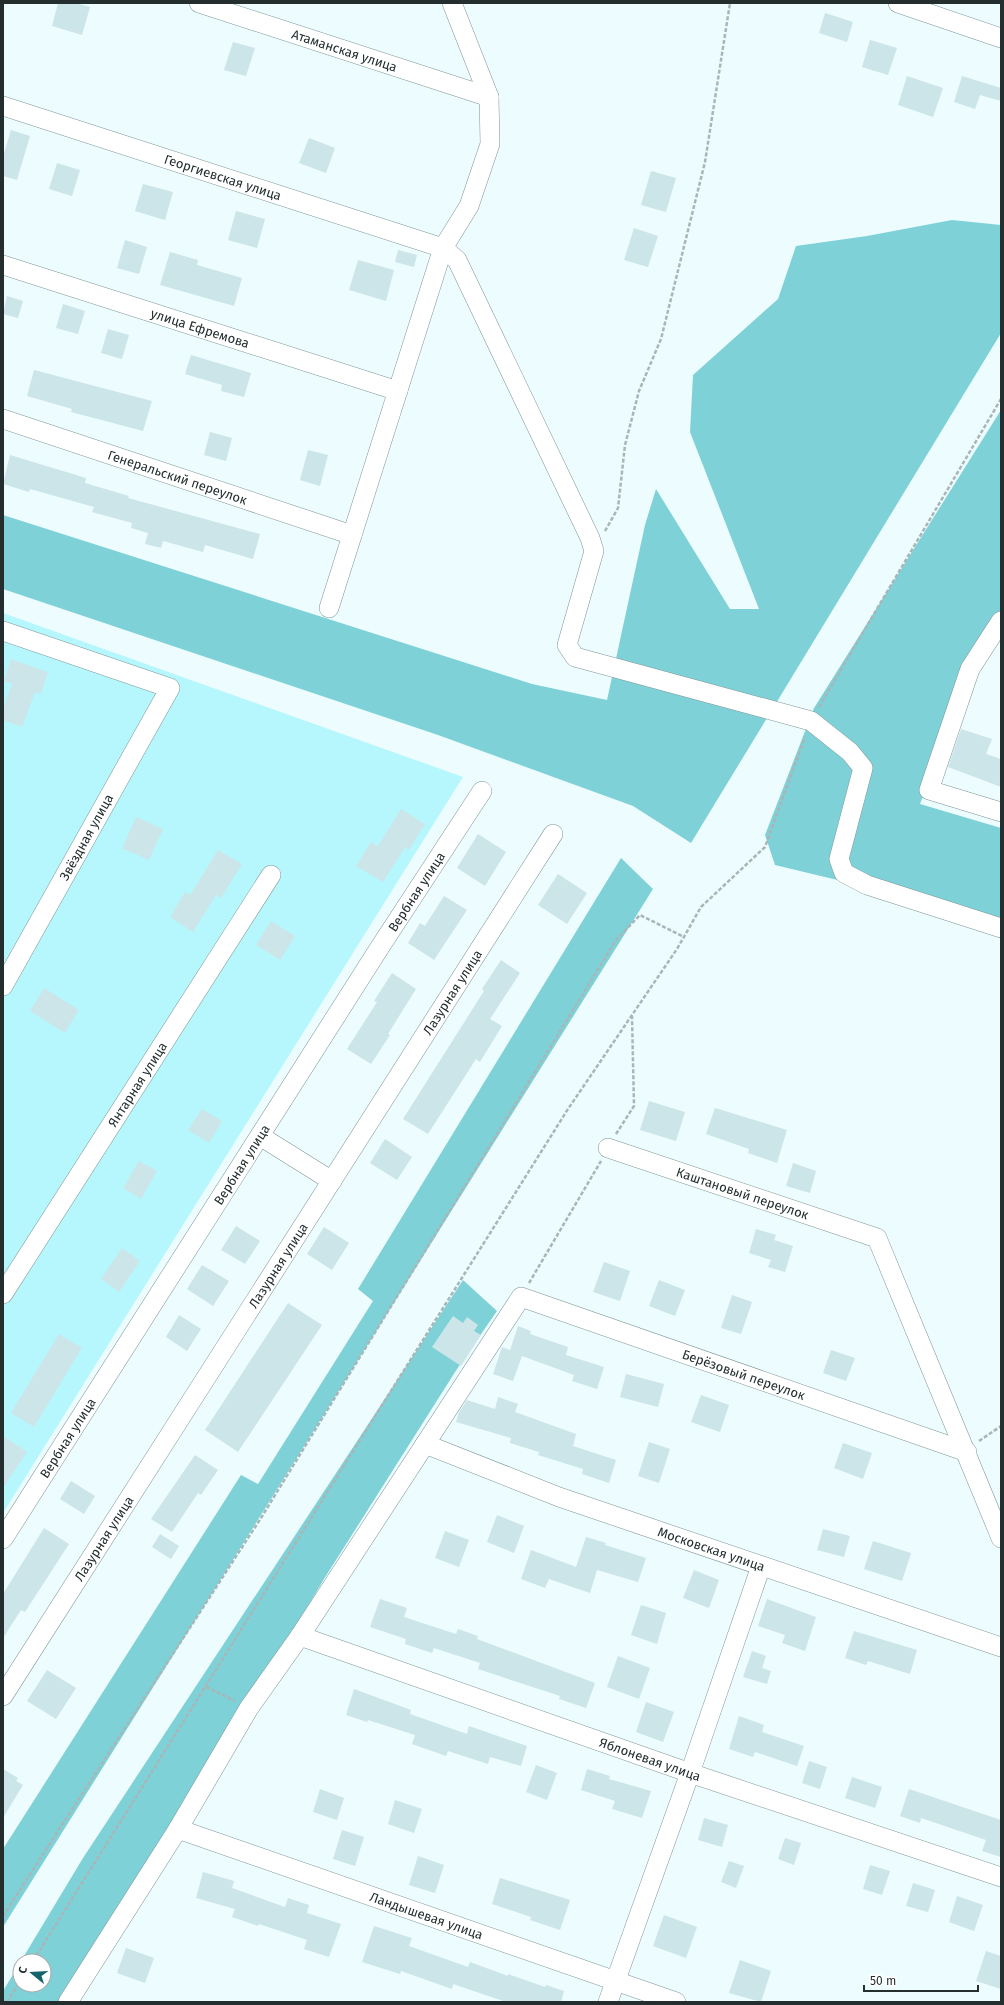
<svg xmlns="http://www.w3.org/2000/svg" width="1004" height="2005" font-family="'Fira Sans',sans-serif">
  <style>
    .green { fill: #b6f7fd }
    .forest { fill: #7fd1d8 }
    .building { fill: #cce5e8 }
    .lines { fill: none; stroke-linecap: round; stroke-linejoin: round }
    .minor-casing { stroke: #7e9698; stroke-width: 20 }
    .path { stroke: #a8b6b7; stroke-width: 2.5; stroke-dasharray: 4 2; stroke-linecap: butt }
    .minor { stroke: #fff; stroke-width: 19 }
    .labels { text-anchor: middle; stroke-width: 4; stroke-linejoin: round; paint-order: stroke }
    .street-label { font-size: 13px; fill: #242e2f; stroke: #fff }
  </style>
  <rect width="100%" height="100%" fill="#edfcfe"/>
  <path class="green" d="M 3,613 L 463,777 L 3,1513 Z"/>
  <path class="forest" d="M 952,220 L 1001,225 L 1001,333 L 691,843 L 633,806 L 438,735 L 3,589 L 3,515 L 532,684 L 607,700 L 645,525 L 656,489 L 730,609 L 759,609 L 690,432 L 693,375 L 778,299 L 796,246 L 867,236 Z
    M 1001,410 L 1001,609 L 964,686 L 920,804 L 1001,828 L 1001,923 L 958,909 L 775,865 L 765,835 L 814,708 Z
    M 621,858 L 653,889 L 3,1927 L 3,1849 L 241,1475 L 258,1484 L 373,1301 L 358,1289 Z
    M 463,1280 L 497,1311 L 457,1369 L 324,1579 L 197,1792 L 63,2002 L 3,2002 L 3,1991 L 20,1963 L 20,1985 L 44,1985 L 44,1961 L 21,1961 L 83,1858 Z"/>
  <path class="building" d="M 58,3 L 76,3 L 90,7 L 82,35 L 52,26 Z
    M 825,13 L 853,22 L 847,42 L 819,33 Z
    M 870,40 L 897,48 L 888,75 L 862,67 Z
    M 233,42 L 255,48 L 246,76 L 224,70 Z
    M 907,76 L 943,88 L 933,117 L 898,105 Z
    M 962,76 L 1001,88 L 1001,101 L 980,95 L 975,109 L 954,102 Z
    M 11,130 L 30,136 L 17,180 L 3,176 L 3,157 Z
    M 309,138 L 335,148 L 326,173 L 299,163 Z
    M 57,163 L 80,170 L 72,196 L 49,189 Z
    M 651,171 L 676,178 L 666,212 L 641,205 Z
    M 143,184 L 173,192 L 165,220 L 135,211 Z
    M 236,211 L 265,219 L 257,248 L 228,240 Z
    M 634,228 L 658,236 L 648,267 L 624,260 Z
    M 125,240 L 147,247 L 139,274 L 117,268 Z
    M 398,250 L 417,255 L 414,267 L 395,262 Z
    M 170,252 L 198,260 L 197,265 L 242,278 L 234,306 L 160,285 Z
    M 358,260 L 394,270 L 386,301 L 349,290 Z
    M 7,296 L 23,301 L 18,318 L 3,314 Z
    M 63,304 L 85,311 L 78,334 L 56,328 Z
    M 108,329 L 129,335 L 122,359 L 101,353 Z
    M 191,355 L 251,373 L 244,397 L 221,391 L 222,385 L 185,374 Z
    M 34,370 L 152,401 L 143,431 L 71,412 L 72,409 L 27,396 Z
    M 210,432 L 232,438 L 226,461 L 204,455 Z
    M 308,450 L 328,455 L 320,486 L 300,480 Z
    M 10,455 L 86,478 L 85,483 L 129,496 L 128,498 L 260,534 L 253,559 L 205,545 L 203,552 L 163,541 L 161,548 L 145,544 L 148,533 L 131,528 L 132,523 L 92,512 L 94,507 L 30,489 L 29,492 L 3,484 Z
    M 11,659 L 48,672 L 41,694 L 35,692 L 22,727 L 3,720 L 3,709 L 12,684 L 4,681 Z
    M 961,729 L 992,739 L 986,754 L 1001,759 L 1001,787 L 948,767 Z
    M 401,809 L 425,824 L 409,850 L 405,847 L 383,882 L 356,866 L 371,842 L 378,846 Z
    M 136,817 L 163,829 L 149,860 L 122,848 Z
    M 478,834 L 506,852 L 485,886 L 457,868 Z
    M 218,850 L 242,864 L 221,898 L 216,895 L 193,932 L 170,917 L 185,892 L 190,895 Z
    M 558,874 L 587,893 L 567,924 L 538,905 Z
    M 444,896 L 467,910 L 434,960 L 408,943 L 420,923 L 425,926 Z
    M 271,921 L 295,936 L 280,960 L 256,945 Z
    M 501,960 L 520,973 L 490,1019 L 502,1026 L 480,1062 L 476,1059 L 428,1134 L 403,1119 L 484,991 L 482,989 Z
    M 392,973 L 416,989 L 388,1034 L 390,1035 L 371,1064 L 347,1049 L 377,1002 L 374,1001 Z
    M 44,988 L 79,1010 L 65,1033 L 30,1011 Z
    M 649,1101 L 685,1112 L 676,1141 L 640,1130 Z
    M 715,1108 L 787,1130 L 777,1163 L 748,1153 L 749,1149 L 706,1134 Z
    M 202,1109 L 222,1121 L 209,1143 L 188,1130 Z
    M 385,1139 L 412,1157 L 397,1180 L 370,1163 Z
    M 139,1161 L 157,1171 L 141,1199 L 123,1188 Z
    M 793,1163 L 816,1171 L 810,1193 L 786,1186 Z
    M 236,1226 L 260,1241 L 245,1264 L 221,1250 Z
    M 324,1227 L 349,1243 L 332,1270 L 307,1254 Z
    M 756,1229 L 776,1235 L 774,1240 L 793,1246 L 785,1272 L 768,1267 L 771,1260 L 749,1253 Z
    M 122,1248 L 140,1261 L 119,1292 L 101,1279 Z
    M 604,1262 L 630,1271 L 620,1301 L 593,1292 Z
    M 202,1265 L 229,1281 L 213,1306 L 187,1289 Z
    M 659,1280 L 685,1290 L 675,1316 L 649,1306 Z
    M 732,1295 L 752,1302 L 741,1334 L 721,1328 Z
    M 288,1303 L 322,1325 L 238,1452 L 205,1430 Z
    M 179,1315 L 201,1329 L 187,1351 L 166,1337 Z
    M 453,1316 L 463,1323 L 467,1317 L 478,1325 L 474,1331 L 481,1335 L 461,1366 L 432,1347 Z
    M 518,1326 L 531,1331 L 530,1334 L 568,1347 L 566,1355 L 604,1367 L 597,1389 L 572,1381 L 574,1375 L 522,1356 L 513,1381 L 493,1374 L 502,1347 L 510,1350 Z
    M 59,1334 L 82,1348 L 34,1427 L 11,1413 Z
    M 831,1350 L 855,1358 L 846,1381 L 823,1373 Z
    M 626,1374 L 664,1384 L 658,1407 L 620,1397 Z
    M 701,1395 L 729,1405 L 720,1432 L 691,1422 Z
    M 498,1397 L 518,1404 L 515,1412 L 576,1434 L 573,1446 L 616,1460 L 609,1483 L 582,1474 L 583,1469 L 538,1455 L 539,1452 L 510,1443 L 511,1438 L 456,1422 L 459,1412 L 467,1400 L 495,1409 Z
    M 3,1436 L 27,1452 L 3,1488 Z
    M 649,1442 L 670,1449 L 659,1483 L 638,1476 Z
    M 843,1443 L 872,1453 L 863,1479 L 834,1468 Z
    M 195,1455 L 218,1470 L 201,1495 L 198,1493 L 172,1532 L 151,1519 Z
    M 71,1481 L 95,1496 L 84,1514 L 60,1499 Z
    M 497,1515 L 524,1526 L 514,1553 L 487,1542 Z
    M 44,1528 L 69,1544 L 25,1612 L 21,1610 L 3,1638 L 3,1594 Z
    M 823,1529 L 850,1536 L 844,1557 L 817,1550 Z
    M 445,1531 L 469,1540 L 459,1567 L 435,1558 Z
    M 160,1534 L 179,1546 L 171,1559 L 152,1547 Z
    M 586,1537 L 606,1543 L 605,1545 L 646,1558 L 638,1582 L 597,1570 L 590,1593 L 549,1579 L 545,1588 L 521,1579 L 531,1550 L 576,1567 Z
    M 873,1541 L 911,1553 L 902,1581 L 864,1569 Z
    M 694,1570 L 719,1580 L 709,1608 L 683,1598 Z
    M 380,1599 L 407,1608 L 404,1617 L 456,1634 L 458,1629 L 478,1636 L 477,1639 L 595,1683 L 586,1708 L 559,1699 L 560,1696 L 478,1669 L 480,1663 L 434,1648 L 432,1653 L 405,1644 L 406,1639 L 370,1627 Z
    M 767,1599 L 816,1617 L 805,1651 L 782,1643 L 785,1635 L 758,1626 Z
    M 641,1605 L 666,1613 L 657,1644 L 631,1635 Z
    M 854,1631 L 917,1650 L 910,1674 L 868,1661 L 866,1665 L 845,1658 Z
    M 752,1651 L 766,1656 L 762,1668 L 771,1671 L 767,1684 L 743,1677 Z
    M 618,1656 L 650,1668 L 639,1699 L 607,1687 Z
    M 47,1670 L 76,1688 L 56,1719 L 27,1701 Z
    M 354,1689 L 411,1710 L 410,1714 L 467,1734 L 469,1726 L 527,1746 L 521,1766 L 490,1757 L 488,1764 L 448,1751 L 446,1756 L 412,1744 L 415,1735 L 368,1720 L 367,1722 L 346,1715 Z
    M 646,1702 L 674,1712 L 663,1742 L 636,1732 Z
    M 739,1716 L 764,1725 L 762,1732 L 804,1746 L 797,1766 L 755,1752 L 753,1757 L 729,1749 Z
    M 809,1761 L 827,1767 L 820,1789 L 802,1783 Z
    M 536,1765 L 557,1773 L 547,1800 L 526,1792 Z
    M 3,1769 L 18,1778 L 16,1781 L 23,1785 L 3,1818 Z
    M 587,1769 L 610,1776 L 609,1779 L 651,1791 L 642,1818 L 612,1809 L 615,1801 L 581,1790 Z
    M 852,1777 L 882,1787 L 875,1808 L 845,1798 Z
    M 320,1789 L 344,1798 L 337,1820 L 313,1812 Z
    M 909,1789 L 1001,1820 L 1001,1857 L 982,1851 L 986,1840 L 921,1818 L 920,1823 L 900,1816 Z
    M 395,1800 L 422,1809 L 414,1833 L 388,1824 Z
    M 704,1818 L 728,1825 L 722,1847 L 698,1840 Z
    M 342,1830 L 364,1837 L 355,1866 L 333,1859 Z
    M 785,1838 L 801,1843 L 794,1865 L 778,1859 Z
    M 418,1856 L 444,1865 L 435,1893 L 409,1885 Z
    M 729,1861 L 744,1866 L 736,1888 L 721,1882 Z
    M 870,1865 L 890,1871 L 882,1895 L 863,1889 Z
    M 203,1872 L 234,1881 L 232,1888 L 285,1907 L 288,1898 L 309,1905 L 307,1913 L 341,1924 L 329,1957 L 304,1949 L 307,1940 L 259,1924 L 258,1926 L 232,1917 L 235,1909 L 196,1898 Z
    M 500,1878 L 570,1900 L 560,1930 L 530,1920 L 531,1917 L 492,1904 Z
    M 913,1883 L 935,1890 L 928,1912 L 906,1906 Z
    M 957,1896 L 983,1905 L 974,1931 L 949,1922 Z
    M 664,1915 L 697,1927 L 686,1958 L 653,1946 Z
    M 374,1926 L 412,1938 L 409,1946 L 468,1967 L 470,1962 L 508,1976 L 508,1974 L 545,1987 L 546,1985 L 564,1991 L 561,2002 L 506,2002 L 453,1984 L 452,1989 L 401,1971 L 400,1974 L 362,1962 Z
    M 126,1948 L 154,1958 L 145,1983 L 117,1973 Z
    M 986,1951 L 1001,1956 L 1001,1989 L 976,1981 Z
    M 740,1960 L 771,1971 L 761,2002 L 729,1993 Z"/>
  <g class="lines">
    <g class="minor-casing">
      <g id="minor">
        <path id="s1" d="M 199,3 L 489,97"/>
        <path d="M 898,3 L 1001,38"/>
        <path id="s2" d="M 3,106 L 443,248 L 457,260 L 590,538 L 594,551 L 567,645 L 575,657 L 811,721 L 850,752 L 863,768 L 839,859 L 844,873 L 867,885 L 1001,928"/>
        <path id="s3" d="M 3,265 L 398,391"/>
        <path id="s4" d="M 3,419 L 352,535"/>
        <path d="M 329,608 L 443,248 L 469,206 L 490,144 L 489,97 L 452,3"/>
        <path d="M 1001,621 L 970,669 L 929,790 L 1001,812"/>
        <path d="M 3,631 L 170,688 L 3,986"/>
        <path d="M 260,1136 L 332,1181"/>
        <path id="s5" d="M 608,1148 L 877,1238 L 1001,1538"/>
        <path id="s6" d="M 3,1294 L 271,875"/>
        <path id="s7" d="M 425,1444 L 559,1497 L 1001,1647"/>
        <path id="s8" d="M 3,1539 L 380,947 L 482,791"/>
        <path id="s9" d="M 300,1636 L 690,1773 L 1001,1877"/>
        <path id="s10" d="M 3,1696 L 553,834"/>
        <path id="s11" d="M 178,1829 L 676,2002"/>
        <path id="s12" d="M 68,2002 L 178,1829 L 249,1708 L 300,1636 L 521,1297 L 967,1452"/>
        <path d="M 608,2002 L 690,1773 L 761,1566"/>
      </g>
    </g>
    <path class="path" d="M 605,531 L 618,508 L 625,445 L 639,391 L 661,339 L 705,162 L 730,3
      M 819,707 L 1001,399
      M 616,1134 L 634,1106 L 632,1016
      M 529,1283 L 601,1161
      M 979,1441 L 1001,1426
      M 206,1687 L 235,1701
      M 3,1916 L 261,1518 L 616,940 L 640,915 L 684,937
      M 33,1961 L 568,1109 L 677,949 L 701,907 L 765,847 L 805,737
      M 7,2002 L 20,1981"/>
    <use href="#minor" class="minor"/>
  </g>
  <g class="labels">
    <g class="street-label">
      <text dy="5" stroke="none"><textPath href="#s1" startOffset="153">Атаманская улица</textPath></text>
      <text dy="5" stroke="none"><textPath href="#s2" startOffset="231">Георгиевская улица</textPath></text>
      <text dy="5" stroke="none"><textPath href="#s3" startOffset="207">улица Ефремова</textPath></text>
      <text dy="5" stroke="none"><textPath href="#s4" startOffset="184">Генеральский переулок</textPath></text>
      <text transform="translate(86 837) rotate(-61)" y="5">Звёздная улица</text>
      <text dy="5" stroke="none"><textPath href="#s8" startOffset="768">Вербная улица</textPath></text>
      <text dy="5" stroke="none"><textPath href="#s10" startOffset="835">Лазурная улица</textPath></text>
      <text dy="5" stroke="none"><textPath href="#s6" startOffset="249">Янтарная улица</textPath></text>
      <text dy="5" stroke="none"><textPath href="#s8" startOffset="444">Вербная улица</textPath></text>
      <text dy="5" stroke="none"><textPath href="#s5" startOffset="142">Каштановый переулок</textPath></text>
      <text dy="5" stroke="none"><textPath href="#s10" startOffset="511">Лазурная улица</textPath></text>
      <text dy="5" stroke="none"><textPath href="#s12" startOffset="1074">Берёзовый переулок</textPath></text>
      <text dy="5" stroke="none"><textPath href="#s8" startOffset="120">Вербная улица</textPath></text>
      <text dy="5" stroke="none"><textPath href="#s10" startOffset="187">Лазурная улица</textPath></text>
      <text dy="5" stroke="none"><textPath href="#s7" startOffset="305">Московская улица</textPath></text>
      <text dy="5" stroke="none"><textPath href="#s9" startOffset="371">Яблоневая улица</textPath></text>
      <text dy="5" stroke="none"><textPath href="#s11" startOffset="263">Ландышевая улица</textPath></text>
    </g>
  </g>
  <rect width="1004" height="2005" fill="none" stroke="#242e2f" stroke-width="8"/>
  <g transform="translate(32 1973) rotate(288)"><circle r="19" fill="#ffffff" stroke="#a7abac"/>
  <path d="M0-3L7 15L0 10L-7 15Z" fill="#15646a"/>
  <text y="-6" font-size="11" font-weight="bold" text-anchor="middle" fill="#242e2f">С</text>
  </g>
  <path d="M864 1985v6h114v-6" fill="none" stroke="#242e2f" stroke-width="2"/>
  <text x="870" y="1985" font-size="12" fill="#242e2f" stroke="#ffffff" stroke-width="3" paint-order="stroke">50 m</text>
</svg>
